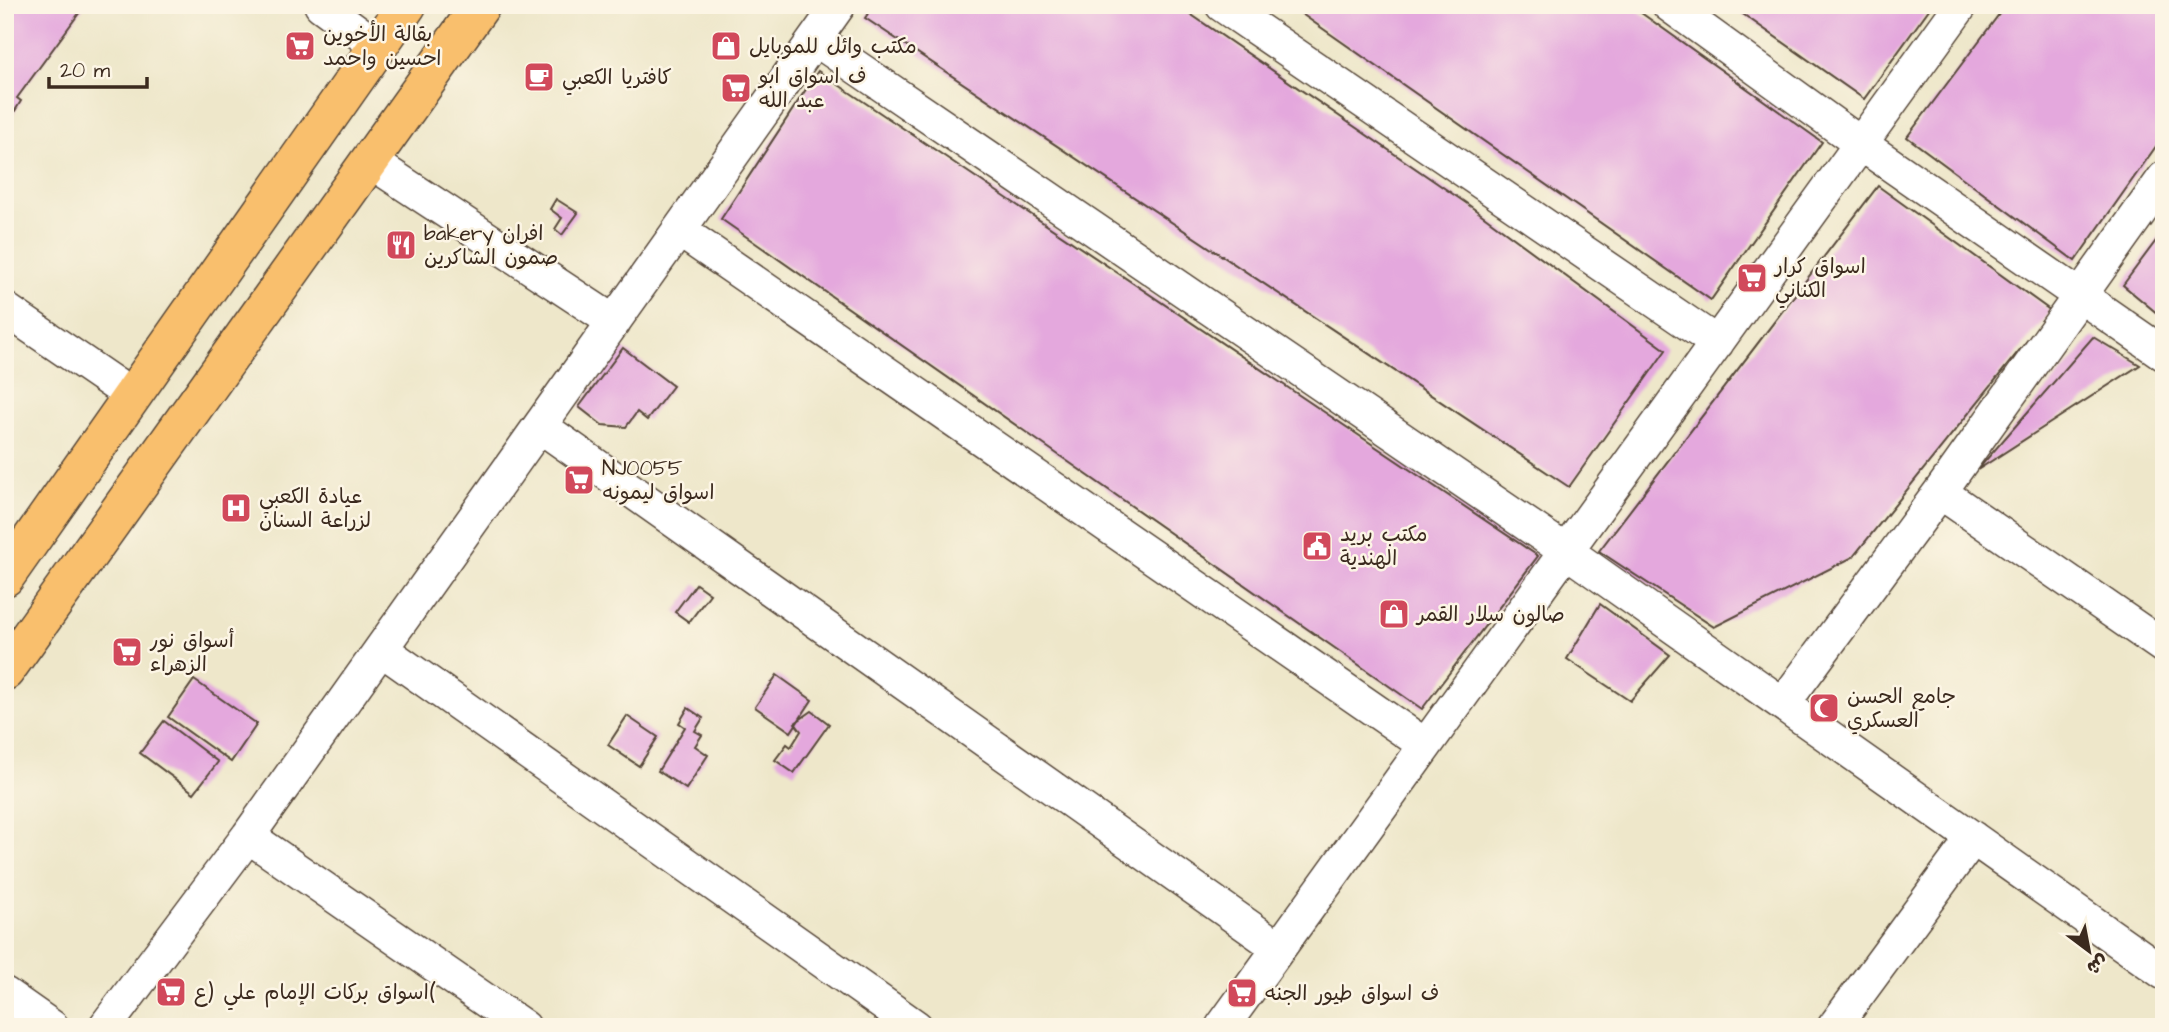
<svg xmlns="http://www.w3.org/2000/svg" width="2169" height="1032" font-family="'Architects Daughter','Playpen Sans Arabic',sans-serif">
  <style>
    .building { fill: #e4a8dd }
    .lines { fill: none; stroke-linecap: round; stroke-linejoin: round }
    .minor-casing { stroke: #564638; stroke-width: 36 }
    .major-casing { stroke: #564638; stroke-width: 41 }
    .minor { stroke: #fff; stroke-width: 33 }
    .major { stroke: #f9bf6d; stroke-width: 38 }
    .labels { text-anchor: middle; stroke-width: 5; stroke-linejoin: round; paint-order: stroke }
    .poi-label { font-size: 21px; fill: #3b2a1e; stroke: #fcf5e5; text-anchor: start }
  </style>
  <rect width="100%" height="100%" fill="#fcf5e5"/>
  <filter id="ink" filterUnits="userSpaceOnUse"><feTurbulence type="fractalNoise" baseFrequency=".0143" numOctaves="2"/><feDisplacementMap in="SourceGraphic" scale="14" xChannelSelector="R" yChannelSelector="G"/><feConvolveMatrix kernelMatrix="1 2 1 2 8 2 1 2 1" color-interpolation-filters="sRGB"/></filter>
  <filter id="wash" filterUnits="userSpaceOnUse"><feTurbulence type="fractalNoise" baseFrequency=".00686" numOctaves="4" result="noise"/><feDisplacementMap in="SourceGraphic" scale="28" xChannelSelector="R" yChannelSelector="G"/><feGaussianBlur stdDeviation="1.57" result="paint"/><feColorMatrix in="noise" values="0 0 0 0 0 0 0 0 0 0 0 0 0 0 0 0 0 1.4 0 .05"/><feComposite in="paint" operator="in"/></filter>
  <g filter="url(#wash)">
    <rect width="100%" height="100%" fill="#eee7ca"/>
    <g id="blocks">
      <path class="building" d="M 5,5 L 85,5 L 17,98 L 21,101 L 5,127 Z
        M 874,5 L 1177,5 L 1466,203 L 1666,350 L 1569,487 L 865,18 Z
        M 1289,5 L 1630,5 L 1822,142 L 1711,300 Z
        M 1730,5 L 1932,5 L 1864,99 Z
        M 2006,5 L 2164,5 L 2164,135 L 2075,261 L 1907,137 Z
        M 818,71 L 1538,556 L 1422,709 L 721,219 Z
        M 1878,186 L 2051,311 L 1853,557 L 1714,627 L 1599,551 Z
        M 556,199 L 578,213 L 562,235 L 555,229 L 562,218 L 550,209 Z
        M 2164,230 L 2164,319 L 2123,285 Z
        M 2093,337 L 2140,365 L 1979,469 L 1979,468 Z
        M 623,348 L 673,386 L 647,420 L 637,412 L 626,427 L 602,425 L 579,407 Z
        M 696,584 L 710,594 L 689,622 L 675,612 Z
        M 1600,604 L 1670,655 L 1630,701 L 1567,659 Z
        M 777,675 L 812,700 L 791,732 L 755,707 Z
        M 194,680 L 257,724 L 231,762 L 168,717 Z
        M 688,708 L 703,718 L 695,731 L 702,735 L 695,746 L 708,755 L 686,789 L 658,771 L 685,727 L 679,723 Z
        M 812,711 L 829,724 L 794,773 L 775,760 L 787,744 L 791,747 L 801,731 L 795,723 Z
        M 627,716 L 658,737 L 639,766 L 608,745 Z
        M 164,721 L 218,762 L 194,793 L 140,753 Z"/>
    </g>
  </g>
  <g filter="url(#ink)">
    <use href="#blocks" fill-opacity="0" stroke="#564638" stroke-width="2"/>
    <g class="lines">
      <g class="minor-casing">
        <path id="minor" d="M 321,5 L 377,46
          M 1222,5 L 1717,343
          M 1669,5 L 1861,144 L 2164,354
          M 815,39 L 1566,551 L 2164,973
          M 371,162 L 614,322
          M 679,230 L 1425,745
          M 5,309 L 132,396
          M 540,426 L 1279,948
          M 1940,492 L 2164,647
          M 381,649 L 916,1027
          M 1783,704 L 1940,492 L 2164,178
          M 248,836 L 524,1027
          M 5,994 L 52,1027
          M 105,1027 L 248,836 L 839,5
          M 1222,1027 L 1961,5
          M 1834,1027 L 1973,838"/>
      </g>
      <g class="major-casing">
        <path id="major" d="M 5,577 L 407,5
          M 5,671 L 481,5"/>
      </g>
      <use href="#minor" class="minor"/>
      <use href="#major" class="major"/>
    </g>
  </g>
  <defs>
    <g id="supermarket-square" transform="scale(1.575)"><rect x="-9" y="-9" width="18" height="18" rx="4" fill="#d1495b" stroke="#fcf5e5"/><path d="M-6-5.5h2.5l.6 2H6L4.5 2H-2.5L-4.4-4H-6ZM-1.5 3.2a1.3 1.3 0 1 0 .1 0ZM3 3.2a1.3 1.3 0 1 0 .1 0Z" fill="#fff"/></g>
    <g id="shop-square" transform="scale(1.575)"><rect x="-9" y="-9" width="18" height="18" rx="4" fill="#d1495b" stroke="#fcf5e5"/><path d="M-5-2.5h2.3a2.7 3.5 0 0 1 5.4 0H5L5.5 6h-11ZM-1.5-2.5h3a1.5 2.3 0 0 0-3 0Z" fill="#fff"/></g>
    <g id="cafe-square" transform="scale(1.575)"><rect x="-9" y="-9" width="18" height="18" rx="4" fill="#d1495b" stroke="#fcf5e5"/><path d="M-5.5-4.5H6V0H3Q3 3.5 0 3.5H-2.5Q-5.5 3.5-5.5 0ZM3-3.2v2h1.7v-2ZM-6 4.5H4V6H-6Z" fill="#fff"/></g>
    <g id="restaurant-square" transform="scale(1.575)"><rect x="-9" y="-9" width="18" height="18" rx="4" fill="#d1495b" stroke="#fcf5e5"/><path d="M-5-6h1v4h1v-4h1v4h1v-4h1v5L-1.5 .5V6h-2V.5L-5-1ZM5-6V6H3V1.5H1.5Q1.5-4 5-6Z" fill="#fff"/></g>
    <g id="hospital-square" transform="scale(1.575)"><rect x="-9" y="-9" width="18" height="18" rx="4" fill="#d1495b" stroke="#fcf5e5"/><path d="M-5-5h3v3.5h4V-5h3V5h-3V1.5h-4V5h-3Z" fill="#fff"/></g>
    <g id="civic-square" transform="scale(1.575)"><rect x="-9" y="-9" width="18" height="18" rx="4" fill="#d1495b" stroke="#fcf5e5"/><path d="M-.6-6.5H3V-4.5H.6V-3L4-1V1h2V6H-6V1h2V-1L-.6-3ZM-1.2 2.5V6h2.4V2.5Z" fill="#fff"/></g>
    <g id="mosque-square" transform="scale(1.575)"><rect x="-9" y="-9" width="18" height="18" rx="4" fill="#d1495b" stroke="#fcf5e5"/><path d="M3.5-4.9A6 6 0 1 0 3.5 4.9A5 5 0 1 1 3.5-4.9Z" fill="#fff"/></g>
  </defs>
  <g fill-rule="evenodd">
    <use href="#supermarket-square" x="300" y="46"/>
    <use href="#shop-square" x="726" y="46"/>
    <use href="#cafe-square" x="539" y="77"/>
    <use href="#supermarket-square" x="736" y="88"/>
    <use href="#restaurant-square" x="401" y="245"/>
    <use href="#supermarket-square" x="1752" y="278"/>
    <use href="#supermarket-square" x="579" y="480"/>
    <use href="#hospital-square" x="236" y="508"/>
    <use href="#civic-square" x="1317" y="546"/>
    <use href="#shop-square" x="1394" y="614"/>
    <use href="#supermarket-square" x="127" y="652"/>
    <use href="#mosque-square" x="1824" y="708"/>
    <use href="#supermarket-square" x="171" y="992"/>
    <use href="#supermarket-square" x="1242" y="993"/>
  </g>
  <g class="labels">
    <g class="poi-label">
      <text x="323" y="41">بقالة الأخوين<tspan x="323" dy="24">احسين واحمد</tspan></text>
      <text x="749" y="53">مكتب وائل للموبايل</text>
      <text x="759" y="83">ف اسواق ابو<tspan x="759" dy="24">عبد الله</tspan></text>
      <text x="562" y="84">كافتريا الكعبي</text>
      <text x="424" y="240">bakery افران<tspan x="424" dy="24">صمون الشاكرين</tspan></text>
      <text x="1775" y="273">اسواق كرار<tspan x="1775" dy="24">الكناني</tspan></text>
      <text x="602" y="475">NJ0055<tspan x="602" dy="24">اسواق ليمونه</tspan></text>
      <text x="259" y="503">عيادة الكعبي<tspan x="259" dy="24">لزراعة السنان</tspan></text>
      <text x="1340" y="541">مكتب بريد<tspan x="1340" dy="24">الهندية</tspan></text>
      <text x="1417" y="621">صالون سلار القمر</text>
      <text x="150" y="647">أسواق نور<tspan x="150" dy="24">الزهراء</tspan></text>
      <text x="1847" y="703">جامع الحسن<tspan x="1847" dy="24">العسكري</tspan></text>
      <text x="194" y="999">اسواق بركات الإمام علي ﴿ع﴾</text>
      <text x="1265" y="1000">ف اسواق طيور الجنه</text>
    </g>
  </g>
  <rect width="2169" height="1032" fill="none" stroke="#fcf5e5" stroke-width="28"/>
  <g transform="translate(2089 951) rotate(148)" stroke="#fcf5e5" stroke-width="5" paint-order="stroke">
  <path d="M0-5L12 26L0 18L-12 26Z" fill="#3b2a1e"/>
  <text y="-10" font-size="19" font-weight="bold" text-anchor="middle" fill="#3b2a1e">ش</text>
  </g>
  <path d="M49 77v10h98v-10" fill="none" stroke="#3b2a1e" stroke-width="3.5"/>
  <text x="60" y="77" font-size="21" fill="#3b2a1e" stroke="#fcf5e5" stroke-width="5" paint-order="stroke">20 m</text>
</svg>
